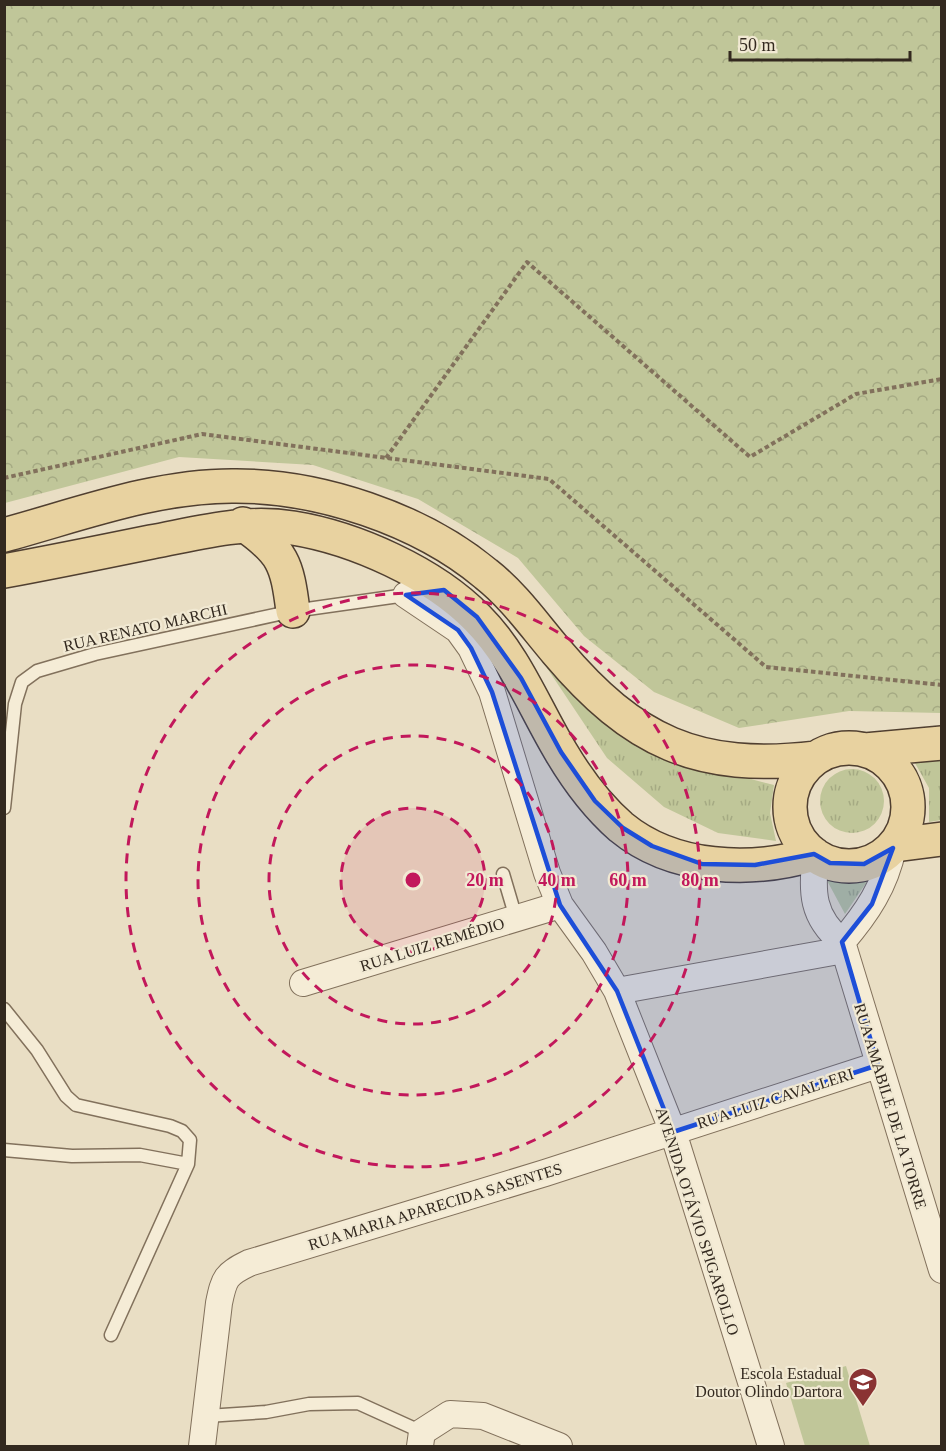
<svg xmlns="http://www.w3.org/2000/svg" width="946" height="1451" font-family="'Times New Roman',serif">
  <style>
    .grass { fill: url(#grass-tufts) }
    .forest { fill: url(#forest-crowns) }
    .pitch { fill: #c0c699 }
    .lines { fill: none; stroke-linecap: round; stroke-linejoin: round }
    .service-casing { stroke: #82715c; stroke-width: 15 }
    .minor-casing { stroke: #82715c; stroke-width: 28 }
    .primary-casing { stroke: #503f30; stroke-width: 36 }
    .path { stroke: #82715c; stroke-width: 4; stroke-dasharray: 4.5 3; stroke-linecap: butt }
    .service { stroke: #f5ecd6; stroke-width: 12 }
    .minor { stroke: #f5ecd6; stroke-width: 26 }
    .primary { stroke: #e8d2a0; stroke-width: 33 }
    .marked { fill: #1d4ed8; fill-opacity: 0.2; stroke: #1d4ed8; stroke-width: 4.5; stroke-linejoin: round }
    .ring { fill: none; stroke: #c2185b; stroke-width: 3; stroke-dasharray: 10 8 }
    .labels { text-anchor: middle; stroke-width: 4.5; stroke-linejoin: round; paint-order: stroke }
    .street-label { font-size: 16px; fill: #33291f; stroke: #f1e9d3 }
    .poi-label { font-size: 16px; fill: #33291f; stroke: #f1e9d3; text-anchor: end }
    .centre { fill: #c2185b; stroke: #f1e9d3; stroke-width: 3 }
    .ring-label { font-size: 18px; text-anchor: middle; font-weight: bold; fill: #c2185b; stroke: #f1e9d3; stroke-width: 4.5; stroke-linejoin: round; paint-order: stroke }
  </style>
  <defs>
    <pattern id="grass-tufts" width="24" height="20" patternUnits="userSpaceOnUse" patternTransform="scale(1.5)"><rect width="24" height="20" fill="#c0c699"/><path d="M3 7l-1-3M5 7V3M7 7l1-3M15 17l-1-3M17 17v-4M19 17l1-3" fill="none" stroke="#a5aa83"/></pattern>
    <pattern id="forest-crowns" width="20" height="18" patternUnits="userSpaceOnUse" patternTransform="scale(1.5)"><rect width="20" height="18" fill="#c0c699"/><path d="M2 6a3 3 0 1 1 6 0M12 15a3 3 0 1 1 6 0" fill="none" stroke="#a5aa83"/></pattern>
  </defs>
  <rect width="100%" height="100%" fill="#e9dec4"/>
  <path class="grass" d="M 535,650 L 666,757 L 774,785 L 770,813 L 776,841 L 718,833 L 664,807 L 607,758 Z
    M 911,756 L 941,756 L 941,820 L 929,822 L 929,788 Z
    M820 801a32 32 0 1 1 64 0a32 32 0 1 1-64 0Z
    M 875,870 L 845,914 L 824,875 Z"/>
  <path class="forest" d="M 5,4 L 941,5 L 941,713 L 849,711 L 739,728 L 654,692 L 584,636 L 518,558 L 418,499 L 313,465 L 179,457 L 5,503 Z"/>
  <path class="pitch" d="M 846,1366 L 870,1446 L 805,1446 L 786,1383 Z"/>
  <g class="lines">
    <g class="service-casing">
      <path id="service" d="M 4,808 L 15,704 L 22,682 L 37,671 L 95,654 L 293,611 L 406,595
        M 503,874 L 516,918
        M 4,1009 L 37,1050 L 66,1096 L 76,1105 L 170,1126 L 182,1131 L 190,1140 L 188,1164 L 111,1335
        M 4,1150 L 72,1156 L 140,1155 L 188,1164
        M 207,1416 L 266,1412 L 309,1404 L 358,1403 L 422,1432"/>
    </g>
    <g class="minor-casing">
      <path id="minor" d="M 406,595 L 458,630 L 471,648 L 492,692 L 547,873 L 560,905 L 594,952 L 617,991 L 673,1132 L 771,1446
        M 816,855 C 811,892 812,917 842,942 L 942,1270
        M 842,942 C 867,913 885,886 893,848
        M 303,983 L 560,905
        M 617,991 L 844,950
        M 202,1446 L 219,1303 C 224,1278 226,1274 249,1263 L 545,1173 L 878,1065
        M 420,1446 L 422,1432 L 450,1414 L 483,1416 L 559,1446"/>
    </g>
    <g class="primary-casing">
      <path id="primary" d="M 243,524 C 283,552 287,563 293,611
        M 4,535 C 78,515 154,486 232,486 C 318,485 420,519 486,574 C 514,596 534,625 557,652 C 633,742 698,772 816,758
        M 4,571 C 53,562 102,552 151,542 C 199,533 244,520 293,528 C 355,538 433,573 477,618 C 515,656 534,707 561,752 C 577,779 597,806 621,827 C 673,870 751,873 814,854
        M790 807a59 59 0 1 1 118 0a59 59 0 1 1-118 0Z
        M 865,750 L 942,743
        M 895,845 L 942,839"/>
    </g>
    <path class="path" d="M 386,458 L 527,262 L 750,457 L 856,394 L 942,379
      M 4,478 L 202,434 L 549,479 L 766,667 L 942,685"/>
    <use href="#service" class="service"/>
    <use href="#minor" class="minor"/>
    <use href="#primary" class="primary"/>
  </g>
  <path class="marked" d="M 444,590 L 477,617 L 521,678 L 561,752 L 595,801 L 623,828 L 652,846 L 702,864 L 755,865 L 814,854 L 830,863 L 864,864 L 893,848 L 872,904 L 842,942 L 878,1065 L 673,1132 L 617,991 L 560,905 L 492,692 L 471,648 L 458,630 L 406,595 Z"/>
  <circle cx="413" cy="880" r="72" fill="#c2185b" fill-opacity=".12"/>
  <g class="ring">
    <circle cx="413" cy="880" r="72"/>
    <circle cx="413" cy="880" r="144"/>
    <circle cx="413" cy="880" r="215"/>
    <circle cx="413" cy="880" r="287"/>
  </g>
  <defs>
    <g id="school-pin" transform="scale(1.5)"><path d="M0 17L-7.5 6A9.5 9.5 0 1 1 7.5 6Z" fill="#8a3333" stroke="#f1e9d3"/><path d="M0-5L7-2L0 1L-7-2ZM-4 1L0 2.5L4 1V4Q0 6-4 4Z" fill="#fff"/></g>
  </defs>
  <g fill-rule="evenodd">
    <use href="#school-pin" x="863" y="1382"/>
  </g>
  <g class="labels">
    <g class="street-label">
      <text transform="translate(145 627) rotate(-13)" y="6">RUA RENATO MARCHI</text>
      <text transform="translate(432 944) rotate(-17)" y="6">RUA LUIZ REMÉDIO</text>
      <text transform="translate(775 1098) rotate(-18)" y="6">RUA LUIZ CAVALLERI</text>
      <text transform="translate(891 1106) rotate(73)" y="6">RUA AMABILE DE LA TORRE</text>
      <text transform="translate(435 1206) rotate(-17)" y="6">RUA MARIA APARECIDA SASENTES</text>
      <text transform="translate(698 1221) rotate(72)" y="6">AVENIDA OTÁVIO SPIGAROLLO</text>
    </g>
    <g class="poi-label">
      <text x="842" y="1379">Escola Estadual<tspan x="842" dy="18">Doutor Olindo Dartora</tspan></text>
    </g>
  </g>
  <circle cx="413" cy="880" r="9" class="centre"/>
  <g class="ring-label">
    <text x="485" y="886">20 m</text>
    <text x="557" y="886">40 m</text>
    <text x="628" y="886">60 m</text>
    <text x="700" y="886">80 m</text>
  </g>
  <rect width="946" height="1451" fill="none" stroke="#33291f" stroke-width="12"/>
  <path d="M730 51v9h180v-9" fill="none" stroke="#33291f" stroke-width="3"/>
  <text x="739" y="51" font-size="18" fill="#33291f" stroke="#f1e9d3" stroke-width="4.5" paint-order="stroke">50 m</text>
</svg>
